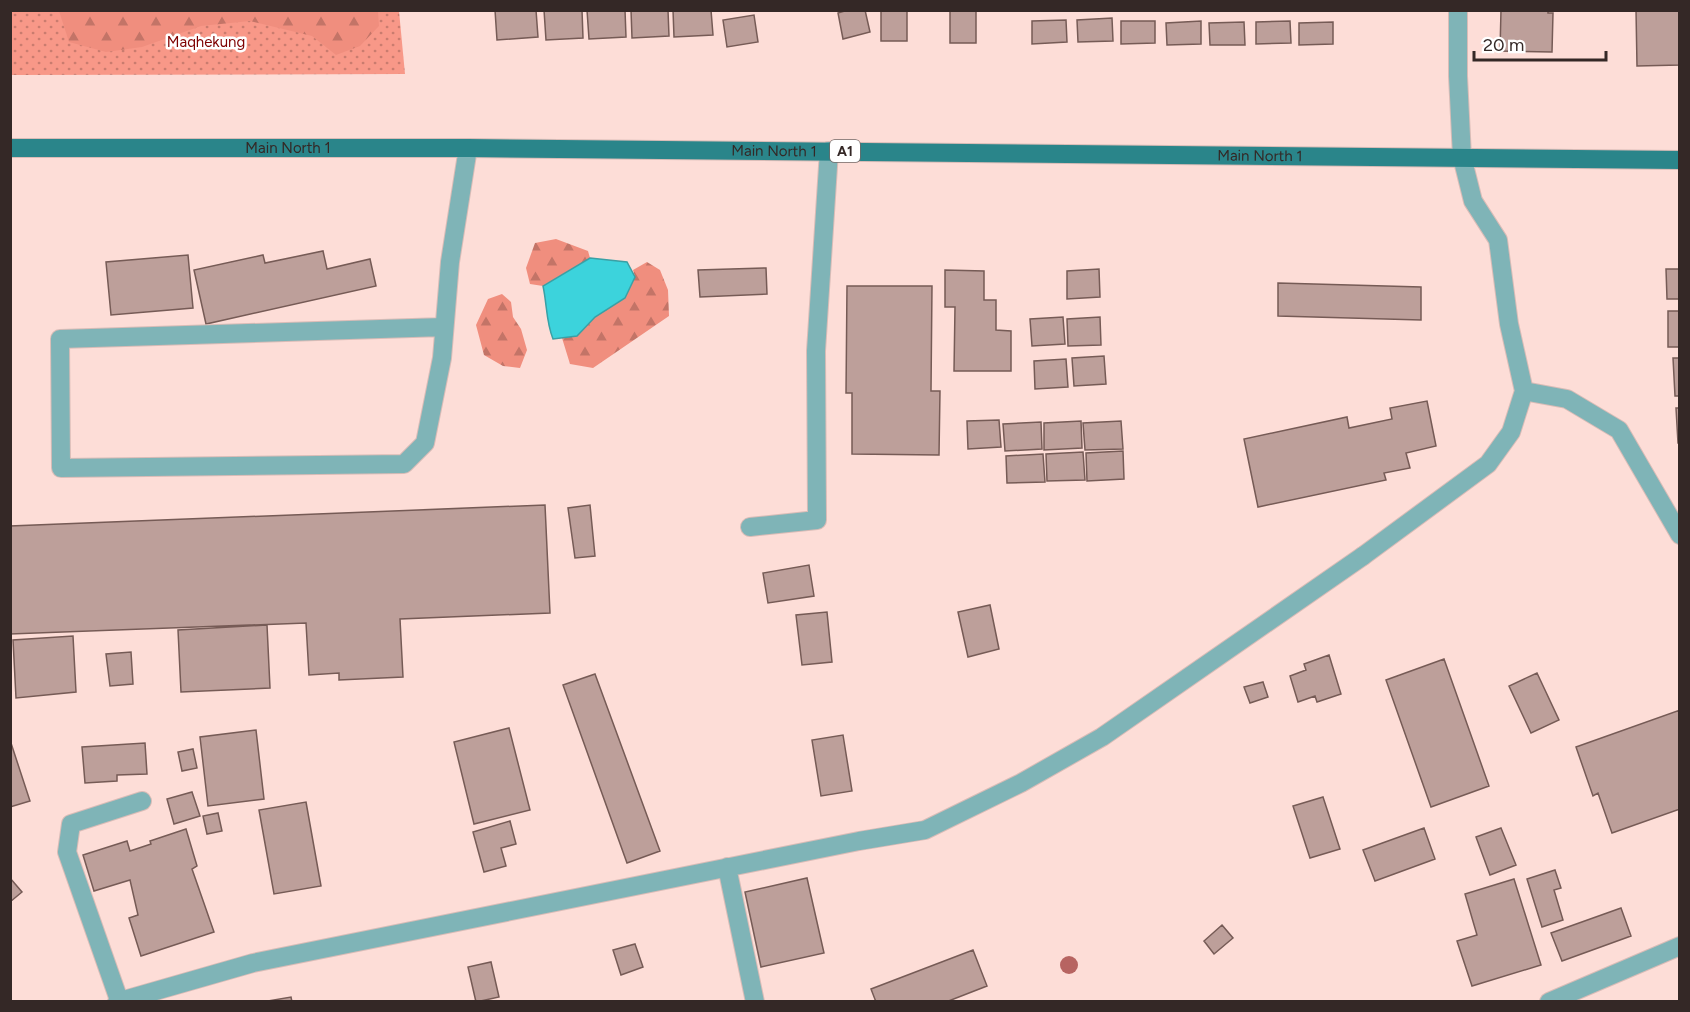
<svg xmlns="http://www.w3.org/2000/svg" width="1690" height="1012" font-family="Figtree,sans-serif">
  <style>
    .grass { fill: url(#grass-dots) }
    .forest { fill: url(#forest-firs) }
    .water { fill: #3cd3dc; stroke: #3aa0a5; stroke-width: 1.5 }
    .building { fill: #bd9f9a; stroke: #765b56; stroke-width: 1.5 }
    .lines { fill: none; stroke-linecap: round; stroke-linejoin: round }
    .service-casing { stroke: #d9bcb7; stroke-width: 20 }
    .minor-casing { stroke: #d9bcb7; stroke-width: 20 }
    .primary-casing { stroke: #d9bcb7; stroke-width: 20 }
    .service { stroke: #7fb4b7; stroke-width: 18 }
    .minor { stroke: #7fb4b7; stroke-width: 18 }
    .primary { stroke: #2a858a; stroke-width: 18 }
    .tree { fill: #b76461 }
    .labels { text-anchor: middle; stroke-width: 5; stroke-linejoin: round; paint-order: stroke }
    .shield { fill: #fff; stroke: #716867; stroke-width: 1.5 }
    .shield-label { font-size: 14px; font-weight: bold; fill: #342826 }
    .park-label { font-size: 15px; fill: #7e0100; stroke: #fff }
    .street-label { font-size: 15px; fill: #342826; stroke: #fff }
  </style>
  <defs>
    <pattern id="grass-dots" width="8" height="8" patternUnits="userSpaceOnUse" patternTransform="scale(1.5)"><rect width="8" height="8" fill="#f89888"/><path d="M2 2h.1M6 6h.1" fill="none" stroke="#ca7c6f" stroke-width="1.8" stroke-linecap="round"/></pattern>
    <pattern id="forest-firs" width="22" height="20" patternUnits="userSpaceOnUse" patternTransform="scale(1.5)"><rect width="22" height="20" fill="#f08e7e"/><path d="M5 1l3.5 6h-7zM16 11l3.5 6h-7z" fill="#c37467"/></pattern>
  </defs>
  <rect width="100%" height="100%" fill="#fdddd7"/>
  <path class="grass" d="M 10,11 L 399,11 L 405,74 L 11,75 Z"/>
  <path class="forest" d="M 378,11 L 379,26 L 360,46 L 336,55 L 312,36 L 250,21 L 201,26 L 142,47 L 106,52 L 69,42 L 59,11 Z
    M 556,239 L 588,251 L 590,258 L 543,286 L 530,284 L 526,268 L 535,243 Z
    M 647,262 L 660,270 L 668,290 L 669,316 L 593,368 L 570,364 L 562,338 L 577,336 L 595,317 L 625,298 L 635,277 L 633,270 Z
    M 502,294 L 511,302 L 513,317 L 521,329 L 527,350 L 520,368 L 503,366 L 484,355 L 476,325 L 488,299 Z"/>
  <path class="water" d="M 590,258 L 627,262 L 635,277 L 625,298 L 595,317 L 577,336 L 553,339 C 546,322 547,304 543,286 Z"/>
  <path class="building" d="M 495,10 L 536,10 L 538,37 L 497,40 Z
    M 544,10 L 582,10 L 583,38 L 546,40 Z
    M 587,10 L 625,10 L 626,37 L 589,39 Z
    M 631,10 L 668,10 L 669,36 L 632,38 Z
    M 673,10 L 711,10 L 713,35 L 674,37 Z
    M 848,10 L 865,10 L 870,32 L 843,39 L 838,13 Z
    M 881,10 L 907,10 L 907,41 L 881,41 Z
    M 950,10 L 976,10 L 976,43 L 950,43 Z
    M 1501,10 L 1548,10 L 1548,13 L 1553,13 L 1552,52 L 1500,51 Z
    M 1636,10 L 1680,10 L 1680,65 L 1637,66 Z
    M 754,15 L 758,42 L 727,47 L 723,20 Z
    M 1112,18 L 1113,41 L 1078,42 L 1077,20 Z
    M 1066,20 L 1067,42 L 1032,44 L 1032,21 Z
    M 1121,21 L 1155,21 L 1155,43 L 1121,44 Z
    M 1201,21 L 1201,44 L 1167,45 L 1166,23 Z
    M 1290,21 L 1291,43 L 1256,44 L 1256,22 Z
    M 1244,22 L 1245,45 L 1210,45 L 1209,23 Z
    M 1333,22 L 1333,44 L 1299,45 L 1299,23 Z
    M 323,251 L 327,269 L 370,259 L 376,286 L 206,324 L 194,270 L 263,255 L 265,263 Z
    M 188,255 L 193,308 L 111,315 L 106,262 Z
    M 766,268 L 767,294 L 700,297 L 698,270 Z
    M 1099,269 L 1100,297 L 1067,299 L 1067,271 Z
    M 1666,269 L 1680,269 L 1680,299 L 1667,299 Z
    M 945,270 L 984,271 L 984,300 L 996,300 L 996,330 L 1011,331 L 1011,371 L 954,371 L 955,307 L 945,307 Z
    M 1278,283 L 1421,287 L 1421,320 L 1278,316 Z
    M 847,286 L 932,286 L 931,391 L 940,391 L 939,455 L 852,454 L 852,393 L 846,393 Z
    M 1668,311 L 1680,311 L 1680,347 L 1668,347 Z
    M 1063,317 L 1065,344 L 1032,346 L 1030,319 Z
    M 1100,317 L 1101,345 L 1068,346 L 1067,319 Z
    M 1104,356 L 1106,384 L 1074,386 L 1072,358 Z
    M 1673,358 L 1680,358 L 1680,396 L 1675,396 Z
    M 1066,359 L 1068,387 L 1035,389 L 1034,361 Z
    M 1427,401 L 1436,446 L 1406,453 L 1410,468 L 1384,473 L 1386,480 L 1258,507 L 1244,439 L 1347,417 L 1349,428 L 1392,419 L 1390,408 Z
    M 1676,408 L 1680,408 L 1680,443 L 1678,443 Z
    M 999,420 L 1001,447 L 968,449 L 967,421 Z
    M 1081,421 L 1082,448 L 1044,450 L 1044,423 Z
    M 1121,421 L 1123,449 L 1085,450 L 1083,423 Z
    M 1041,422 L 1042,449 L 1005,451 L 1003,424 Z
    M 1123,451 L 1124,479 L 1087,481 L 1086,453 Z
    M 1083,452 L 1085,480 L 1047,481 L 1046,454 Z
    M 1043,454 L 1045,482 L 1007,483 L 1006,456 Z
    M 545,505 L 550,613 L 400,619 L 403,677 L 339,680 L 339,673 L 309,675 L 306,623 L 10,634 L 10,526 Z
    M 590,505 L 595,556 L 575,558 L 568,508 Z
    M 809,565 L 814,596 L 768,603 L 763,573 Z
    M 990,605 L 999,649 L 968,657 L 958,612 Z
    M 827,612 L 832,662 L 802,665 L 796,615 Z
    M 267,625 L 270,688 L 181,692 L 178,630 Z
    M 73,636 L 76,692 L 16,698 L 13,640 Z
    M 131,652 L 133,684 L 110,686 L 106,654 Z
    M 1329,655 L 1341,694 L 1317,702 L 1315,696 L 1298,702 L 1290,676 L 1306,670 L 1304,664 Z
    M 1444,659 L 1489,786 L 1431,807 L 1386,680 Z
    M 1537,673 L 1559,720 L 1531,733 L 1509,686 Z
    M 595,674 L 660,851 L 627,863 L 563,685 Z
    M 1263,682 L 1268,697 L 1250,703 L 1244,687 Z
    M 1680,710 L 1680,809 L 1612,833 L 1598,793 L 1593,796 L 1576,747 Z
    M 509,728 L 530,810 L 474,824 L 454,742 Z
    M 256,730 L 264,799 L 208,806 L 200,737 Z
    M 843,735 L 852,791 L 821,796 L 812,740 Z
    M 10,740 L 30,801 L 10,807 Z
    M 145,743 L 147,774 L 117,775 L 117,781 L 85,783 L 82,747 Z
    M 193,749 L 197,768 L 182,771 L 178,752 Z
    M 192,792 L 200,816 L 174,824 L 167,799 Z
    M 1323,797 L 1340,849 L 1310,858 L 1293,806 Z
    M 306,802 L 321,886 L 274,894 L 259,810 Z
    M 218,813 L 222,831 L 207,834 L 203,816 Z
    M 510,821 L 516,844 L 501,848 L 506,866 L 484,872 L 473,832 Z
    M 1424,828 L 1435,859 L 1375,881 L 1363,850 Z
    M 1501,828 L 1516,865 L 1490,875 L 1476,837 Z
    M 186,829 L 197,866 L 192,869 L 214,932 L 141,956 L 129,918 L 138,915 L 130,880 L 94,891 L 83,855 L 127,841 L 130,851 L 151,844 L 150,841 Z
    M 1555,870 L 1561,888 L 1554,890 L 1563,920 L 1542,927 L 1527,879 Z
    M 10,878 L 22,892 L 10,902 Z
    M 807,878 L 824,953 L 761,967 L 745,892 Z
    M 1514,879 L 1541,965 L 1472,986 L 1457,941 L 1477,935 L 1465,894 Z
    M 1621,908 L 1631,936 L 1562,961 L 1551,933 Z
    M 1222,925 L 1233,938 L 1214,954 L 1204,941 Z
    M 635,944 L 643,967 L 621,975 L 613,950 Z
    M 973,950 L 987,986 L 946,1002 L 876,1002 L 871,989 Z
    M 491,962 L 499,997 L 476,1002 L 468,967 Z
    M 291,997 L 292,1002 L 262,1002 Z"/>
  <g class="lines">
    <g class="service-casing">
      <path id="service" d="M 444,327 L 60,339 L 61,468 L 404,464 L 425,443 L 442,358 L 450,262 L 468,148
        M 750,527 L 817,520 L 816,351 L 829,151
        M 727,867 L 755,1002
        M 119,1000 L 67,852 L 71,824 L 142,801
        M 117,1002 L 253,963 L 859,841 L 925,830 L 1021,783 L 1102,737 L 1363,556"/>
    </g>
    <g class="minor-casing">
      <path id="minor" d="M 1458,10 L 1458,76 L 1462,157 L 1473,201 L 1498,240 L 1509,324 L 1524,391 L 1567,399 L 1619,430 L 1680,535
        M 1363,556 L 1488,464 L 1511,432 L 1524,391
        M 1549,1002 L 1680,946"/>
    </g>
    <g class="primary-casing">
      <g id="primary">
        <path id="s1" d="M 10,148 L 468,148 L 1680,160"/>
      </g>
    </g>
    <use href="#service" class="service"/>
    <use href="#minor" class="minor"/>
    <use href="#primary" class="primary"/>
  </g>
  <circle class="tree" cx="1069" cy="965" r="9"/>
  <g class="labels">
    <rect class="shield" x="830" y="140" width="30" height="22" rx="4.5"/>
    <g class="shield-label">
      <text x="845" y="156">A1</text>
    </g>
    <g class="park-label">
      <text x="206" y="47">Maqhekung</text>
    </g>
    <g class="street-label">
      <text dy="5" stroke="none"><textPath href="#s1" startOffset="278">Main North 1</textPath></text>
      <text dy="5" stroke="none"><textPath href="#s1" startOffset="764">Main North 1</textPath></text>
      <text dy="5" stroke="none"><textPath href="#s1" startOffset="1250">Main North 1</textPath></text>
    </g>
  </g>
  <rect width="1690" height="1012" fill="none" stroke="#342826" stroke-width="24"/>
  <path d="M1474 51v9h132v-9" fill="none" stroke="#342826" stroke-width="3"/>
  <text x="1483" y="51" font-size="18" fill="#342826" stroke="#ffffff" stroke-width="4.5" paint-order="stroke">20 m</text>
</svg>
